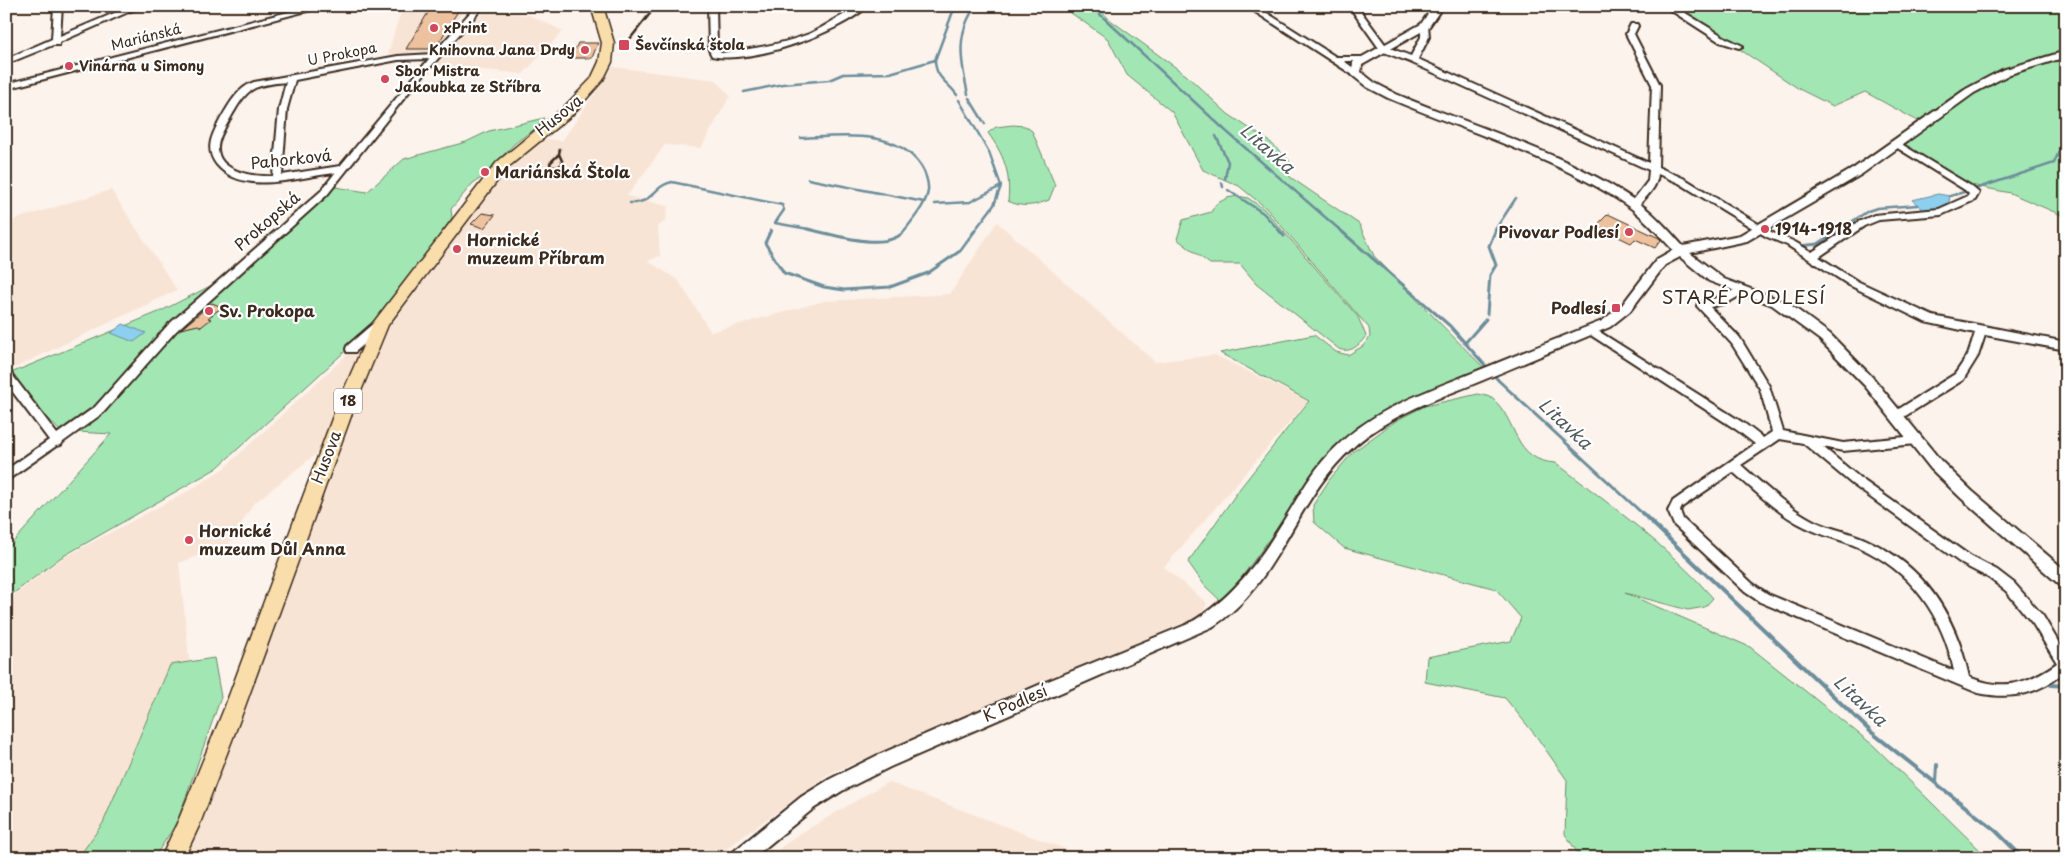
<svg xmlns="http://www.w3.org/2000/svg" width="2072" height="864" font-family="'Playpen Sans',sans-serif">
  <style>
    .built { fill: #f8e4d5 }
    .green { fill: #a2e7b3; stroke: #6e8868 }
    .water { fill: #8ccfee; stroke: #6c8d9b }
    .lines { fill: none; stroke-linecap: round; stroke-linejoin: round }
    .stream-far2 { stroke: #6c8d9b; stroke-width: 2.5 }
    .stream-far1 { stroke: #6c8d9b; stroke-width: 3 }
    .stream { stroke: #6c8d9b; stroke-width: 4 }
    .building { fill: #eec29e; stroke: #3b2a1e }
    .minor-casing { stroke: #3b2a1e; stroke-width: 4 }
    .tertiary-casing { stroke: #3b2a1e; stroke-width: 4 }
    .primary-casing { stroke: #3b2a1e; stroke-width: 3 }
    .minor { fill: #fff; fill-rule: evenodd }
    .tertiary { fill: #fff; fill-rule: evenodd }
    .primary { fill: #f9deab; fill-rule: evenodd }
    .rail { stroke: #3b2a1e; stroke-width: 2.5 }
    .poi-dot { fill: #d1495b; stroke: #fff; stroke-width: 2 }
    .labels { text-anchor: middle; stroke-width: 4.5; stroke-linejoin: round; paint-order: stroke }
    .far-poi-label { font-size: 14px; font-weight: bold; fill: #3b2a1e; stroke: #fff; text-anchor: start }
    .far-street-label { font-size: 14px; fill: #3b2a1e; stroke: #fff }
    .shield { fill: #fff; stroke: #766a62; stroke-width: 1 }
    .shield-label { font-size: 15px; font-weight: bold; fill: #3b2a1e }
    .street-label { font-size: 16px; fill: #3b2a1e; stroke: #fff }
    .poi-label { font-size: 16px; font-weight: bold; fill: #3b2a1e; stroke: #fff; text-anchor: start }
    .water-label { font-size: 18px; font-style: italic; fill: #535c5c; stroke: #fff }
    .quarter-label { font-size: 19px; letter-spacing: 1px; fill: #3b2a1e; stroke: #fff }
  </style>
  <rect width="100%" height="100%" fill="#fcf3ec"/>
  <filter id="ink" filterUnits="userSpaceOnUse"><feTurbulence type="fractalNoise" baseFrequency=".02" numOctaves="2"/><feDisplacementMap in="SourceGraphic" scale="10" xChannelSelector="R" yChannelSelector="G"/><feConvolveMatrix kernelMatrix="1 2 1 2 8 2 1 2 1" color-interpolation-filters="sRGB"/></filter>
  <g filter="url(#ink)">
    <path class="built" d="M 405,6 L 466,6 L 434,56 L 388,54 L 398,20 Z
      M 486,6 L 509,6 L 505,13 L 529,15 L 563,31 L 523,74 L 434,65 L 484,12 Z
      M 613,67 L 716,80 L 730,96 L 701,148 L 665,145 L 627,196 L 668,206 L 666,221 L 658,226 L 660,256 L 648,261 L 678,280 L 711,332 L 824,301 L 950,294 L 997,222 L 1155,362 L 1215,355 L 1308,401 L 1164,567 L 1207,603 L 1202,615 L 829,774 L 714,858 L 180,858 L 382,324 L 506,169 L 540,138 L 562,141 Z
      M 111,190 L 177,290 L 6,372 L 6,226 L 16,219 Z
      M 377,327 L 326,446 L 253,504 L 229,544 L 179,563 L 192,685 L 129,858 L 6,858 L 6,601 L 61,559 L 192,489 L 224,468 Z
      M 888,782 L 1089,858 L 767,858 L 796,836 Z"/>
    <path class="green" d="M 1061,6 L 1097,6 L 1109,19 L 1186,75 L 1228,114 L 1270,142 L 1289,160 L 1290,177 L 1359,224 L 1374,256 L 1484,368 L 1407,400 L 1339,443 L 1223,603 L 1205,586 L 1188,562 L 1241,487 L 1309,401 L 1220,353 L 1314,335 L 1336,352 L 1348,355 L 1363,346 L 1370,337 L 1369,328 L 1266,208 L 1239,186 L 1203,170 L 1172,112 L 1127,75 L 1108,39 Z
      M 1675,6 L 2066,6 L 2066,217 L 2010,193 L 1966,184 L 1901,145 L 1925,125 L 1865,92 L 1833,106 L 1799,89 Z
      M 544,118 L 539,126 L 515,143 L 483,177 L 473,183 L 451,209 L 452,218 L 375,324 L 217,468 L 60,558 L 6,599 L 6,550 L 111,434 L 60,431 L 6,375 L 161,311 L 226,278 L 335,187 L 367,192 L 404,159 L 466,142 L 489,131 Z
      M 1013,125 L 1025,126 L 1032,131 L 1055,185 L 1049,200 C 1034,206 1022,208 1008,201 C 1011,173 1004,155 988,133 L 996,127 Z
      M 1238,196 L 1248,198 L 1264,209 L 1358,317 L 1366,336 C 1360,344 1351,354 1339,349 L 1256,283 L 1240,264 L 1210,264 L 1177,239 L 1183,220 L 1211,212 L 1216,204 L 1227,198 Z
      M 1478,394 C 1483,395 1489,396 1493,399 C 1518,421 1513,461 1556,463 C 1610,505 1668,546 1713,598 L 1705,607 L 1688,610 L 1625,593 L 1750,647 L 1873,745 L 1988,858 L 1581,858 L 1565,834 L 1567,780 L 1536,736 L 1505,698 L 1425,682 L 1427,657 L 1511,641 L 1521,618 L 1496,589 L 1344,548 L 1314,522 L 1313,505 L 1330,479 L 1353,452 L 1397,420 L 1425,406 Z
      M 214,658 L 221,697 L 177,822 L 154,858 L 78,858 L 103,823 L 170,665 Z"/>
    <path class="water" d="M 1938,194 L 1950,196 L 1949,202 L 1943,207 L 1925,211 L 1912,200 Z
      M 123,324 L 146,333 L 134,342 L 111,333 Z"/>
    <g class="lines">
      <path class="stream-far2" d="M 955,6 L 935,60 C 935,78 948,82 957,95
        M 1091,6 L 1227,132 L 1340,230
        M 744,92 L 783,84 L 829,80 L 843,74 L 890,73 L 935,60
        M 968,94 C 961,63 955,33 976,6
        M 969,98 L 985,124
        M 1216,136 L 1228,162 L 1225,179
        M 801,138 C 841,136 896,128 921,166 C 925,172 929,183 928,191 C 926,205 913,219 905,230
        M 808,179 L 924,202
        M 1222,183 L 1223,187
        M 1975,189 L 2054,163 L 2066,136
        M 1228,190 L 1263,213 L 1279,230
        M 1950,196 L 1964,192
        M 630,203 C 653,204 653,186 672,182 L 782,205 L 784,210 L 775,223 L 814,230
        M 935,204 L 970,202 L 1001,186 L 989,152 L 959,100
        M 975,230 L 994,205 L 1001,186
        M 1495,230 L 1516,198
        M 1839,230 L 1868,211 L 1877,208 L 1918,205"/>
      <path class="stream-far1" d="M 807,229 C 833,234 889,254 906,229
        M 1278,229 L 1284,236
        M 1339,229 L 1450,326 L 1499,381 L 1643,514
        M 771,230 L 765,243 L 784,273 L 824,287 L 844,290 L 890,287 L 928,273 L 960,251 L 976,229
        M 1799,246 L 1818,244 L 1841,229
        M 1487,314 L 1490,275 L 1496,265 L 1489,246 L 1496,229
        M 1465,343 L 1486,319"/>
      <path class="stream" d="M 1642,513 L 1870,731 L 1996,831 L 2023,858
        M 2051,685 L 2066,686
        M 1936,782 L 1937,765"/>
    </g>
    <path class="building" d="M 432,6 L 461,6 L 435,49 L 406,49 Z
      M 578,43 L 598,43 L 592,58 L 571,58 Z
      M 482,213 L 495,215 L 484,228 L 471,224 Z
      M 1608,214 L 1659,238 L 1661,240 L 1655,248 L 1635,239 L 1631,243 L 1596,226 Z
      M 212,303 L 222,307 L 208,318 L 211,319 L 201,327 L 198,325 L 181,329 Z"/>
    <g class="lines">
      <g class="minor-casing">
        <path id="minor" d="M 54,6 L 62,6 L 60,36 L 131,6 L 142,6 L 60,42 L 59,45 L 53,45 L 6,64 L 6,59 L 52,39 Z
          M 312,6 L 326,6 L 6,89 L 6,84 Z
          M 476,6 L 484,6 L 413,87 L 327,195 L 176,331 L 103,413 L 63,442 L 61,445 L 56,446 L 6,481 L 6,470 L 49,440 L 6,383 L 6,371 L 10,372 L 57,434 L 95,407 L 168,325 L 321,191 L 335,173 C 301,176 244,197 217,165 C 205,150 211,137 219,122 C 227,108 237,88 254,82 L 398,56 L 433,54 ZM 429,59 L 340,166 L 282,175 L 287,109 L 295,80 L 398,60 ZM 286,82 L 279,109 L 273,176 C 254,177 216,172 218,146 C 219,136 226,126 231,117 C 237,107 244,93 255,88 C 264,84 276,83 286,82 Z
          M 578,6 L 586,6 L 586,9 L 579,11 Z
          M 708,6 L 716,6 L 717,50 L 721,53 C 751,49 780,45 809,34 C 826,27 852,6 868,6 C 839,33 750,65 712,56 L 709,50 Z
          M 1246,6 L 1256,6 L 1336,57 L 1366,57 L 1367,59 L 1363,61 L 1344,61 L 1360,73 L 1359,75 L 1353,75 Z
          M 1349,6 L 1357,6 L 1387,47 L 1411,56 L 1421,37 L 1421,26 L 1428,24 L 1429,37 L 1418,59 L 1649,163 L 1652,85 L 1626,34 L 1631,24 L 1637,24 L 1638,26 L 1634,34 L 1660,85 L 1658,167 L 1685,179 L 1773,233 L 1793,241 L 1812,252 L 1858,222 L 1874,215 L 1939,209 L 1968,196 L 1969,194 L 1965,190 L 1891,144 L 1895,141 L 1898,142 L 1971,186 L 1979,193 L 1975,200 L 1941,215 L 1879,220 L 1864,226 L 1819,257 L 1857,281 L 1933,316 L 2066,342 L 2066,350 L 1985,335 L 1978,356 L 1963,380 L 1902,418 L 1894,418 L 1892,415 L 1894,412 L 1955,374 L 1968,355 L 1975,333 L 1925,322 L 1849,285 L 1787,245 L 1767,237 L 1679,183 L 1658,174 C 1657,188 1646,197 1637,207 L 1631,207 L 1631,203 L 1648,181 L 1649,170 L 1410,62 L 1381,51 Z
          M 1664,6 L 1674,6 L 1726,38 L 1743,46 L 1739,48 L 1720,42 Z
          M 1742,286 L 1746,288 L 1747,290 L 1746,292 L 1727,303 L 1710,307 L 1740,338 L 1769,386 L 1783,431 L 1843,443 L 1916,436 L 1920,437 L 1922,440 L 1920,443 L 1916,444 L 1843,451 L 1823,447 L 1860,478 L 1970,556 L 1997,570 L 2014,583 L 2043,616 L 2066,655 L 2066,673 C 2059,675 2053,681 2046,685 C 2024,697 2003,698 1978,693 L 1760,602 L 1745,592 L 1674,525 L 1668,511 L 1673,501 L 1755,444 L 1737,430 L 1586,332 L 1591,328 L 1595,329 L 1745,424 L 1763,438 L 1772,432 L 1760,389 L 1732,344 L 1697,306 L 1698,303 L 1720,297 ZM 1780,439 L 1803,443 L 1852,484 L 1962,564 L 1989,578 L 2006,591 L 2033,624 L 2057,663 C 2027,684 2004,691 1969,677 C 1956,617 1925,566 1867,540 C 1850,532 1831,529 1814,521 C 1787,507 1764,485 1741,465 ZM 1733,472 C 1755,491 1778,514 1805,527 C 1822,536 1841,539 1858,547 C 1911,570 1943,616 1954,671 L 1768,594 L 1753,584 L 1683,519 L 1680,511 L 1682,507 Z
          M 380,320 L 385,324 L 384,327 L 355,352 L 347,352 L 346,349 L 347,346 L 376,321 Z"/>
      </g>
      <g class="tertiary-casing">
        <path id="tertiary" d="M 1433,6 L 1443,6 L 1428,28 L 1362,65 L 1361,72 L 1375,83 L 1396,94 C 1474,127 1571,154 1640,204 C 1656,215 1670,232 1683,246 L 1740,235 L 1854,168 L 1966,89 L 2002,70 L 2066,51 L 2066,57 L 2010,74 L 1974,93 L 1862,174 L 1747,241 L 1690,253 L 1724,279 L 1788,303 L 1830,334 L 1874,379 L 1941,461 L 1972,491 L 2066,571 L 2066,587 L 2061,586 L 1962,499 L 1931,469 L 1865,386 L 1820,340 L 1772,305 L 1709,281 L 1680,257 L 1665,265 L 1630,311 L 1610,327 C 1567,345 1524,363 1481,381 C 1432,401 1380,418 1343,457 C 1292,509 1276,586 1212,627 L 890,767 L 842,791 L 813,809 L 753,858 L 730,858 L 733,852 L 801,797 L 830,779 L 878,755 L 1048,681 L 1188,624 C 1237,597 1264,553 1292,507 C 1304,487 1317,465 1334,449 C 1372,410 1423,393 1472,373 C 1515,356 1558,338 1602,321 L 1622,305 L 1657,259 L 1673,250 C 1660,236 1647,221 1632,209 C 1566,161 1465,131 1388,98 L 1367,87 L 1352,75 L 1353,62 L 1421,24 Z"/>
      </g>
      <g class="primary-casing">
        <path id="primary" d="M 591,6 L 603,6 L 614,43 L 612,62 L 603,80 L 573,114 L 507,168 L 388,325 L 354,408 L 244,709 L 199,826 L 184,858 L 161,858 L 179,819 L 224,709 L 336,408 L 373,323 L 497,162 L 563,108 L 591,79 L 599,62 L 602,43 Z"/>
      </g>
      <use href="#minor" class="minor"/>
      <use href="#tertiary" class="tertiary"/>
      <use href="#primary" class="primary"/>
      <path class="rail" d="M 622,49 L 656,6
        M 559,154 L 563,163 L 558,167 L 551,167 L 550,163 Z
        M 559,154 L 560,149"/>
    </g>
  </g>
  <g class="poi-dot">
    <circle cx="434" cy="28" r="5"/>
    <rect x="618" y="39" width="12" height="12" rx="2.5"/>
    <circle cx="585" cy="50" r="5"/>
    <circle cx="69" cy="66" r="5"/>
    <circle cx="385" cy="79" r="5"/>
    <circle cx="485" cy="172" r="5"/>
    <circle cx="1765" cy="229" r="5"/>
    <circle cx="1629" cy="232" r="5"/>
    <circle cx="457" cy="249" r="5"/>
    <rect x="1611" y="303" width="10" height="10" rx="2.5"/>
    <circle cx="209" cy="311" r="5"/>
    <circle cx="189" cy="540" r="5"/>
  </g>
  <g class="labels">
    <g class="far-poi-label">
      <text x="444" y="33">xPrint</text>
      <text x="635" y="50">Ševčínská štola</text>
      <text x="575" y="55" text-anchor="end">Knihovna Jana Drdy</text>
      <text x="79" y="71">Vinárna u Simony</text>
      <text x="395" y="76">Sbor Mistra<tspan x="395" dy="16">Jakoubka ze Stříbra</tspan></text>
    </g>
    <g class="far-street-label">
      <text transform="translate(146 37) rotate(-14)" y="5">Mariánská</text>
      <text transform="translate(342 54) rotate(-11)" y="5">U Prokopa</text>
    </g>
    <rect class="shield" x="334" y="388.5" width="28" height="25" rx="4"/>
    <g class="shield-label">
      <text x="348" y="406">18</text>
    </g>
    <g class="street-label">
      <text transform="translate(559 115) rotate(-39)" y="6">Husova</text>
      <text transform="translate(291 159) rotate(-6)" y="6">Pahorková</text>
      <text transform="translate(267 221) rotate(-41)" y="6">Prokopská</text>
      <text transform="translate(326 457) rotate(-69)" y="6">Husova</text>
      <text transform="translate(1015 703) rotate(-24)" y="6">K Podlesí</text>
    </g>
    <g class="poi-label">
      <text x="495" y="178">Mariánská Štola</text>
      <text x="1775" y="235">1914-1918</text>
      <text x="1619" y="238" text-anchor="end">Pivovar Podlesí</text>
      <text x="467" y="246">Hornické<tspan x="467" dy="18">muzeum Příbram</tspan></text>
      <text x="1606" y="314" text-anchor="end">Podlesí</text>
      <text x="219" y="317">Sv. Prokopa</text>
      <text x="199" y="537">Hornické<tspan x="199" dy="18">muzeum Důl Anna</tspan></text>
    </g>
    <g class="water-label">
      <text transform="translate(1267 149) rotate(41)" y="6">Litavka</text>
      <text transform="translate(1565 424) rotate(43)" y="6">Litavka</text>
      <text transform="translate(1860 701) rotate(43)" y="6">Litavka</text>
    </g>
    <g class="quarter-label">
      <text x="1744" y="304">STARÉ PODLESÍ</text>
    </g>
  </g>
  <rect width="2072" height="864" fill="none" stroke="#fff" stroke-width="25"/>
  <rect x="12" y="12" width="2047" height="839" fill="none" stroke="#3b2a1e" stroke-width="2" filter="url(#ink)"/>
</svg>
